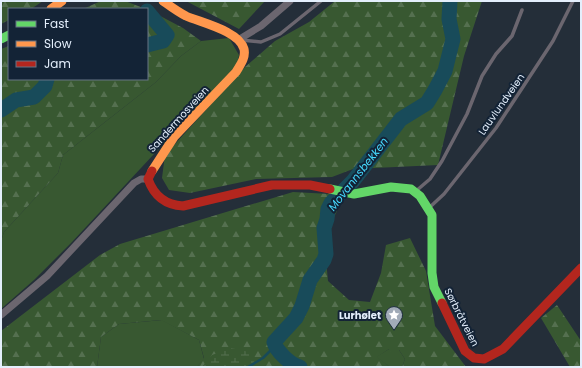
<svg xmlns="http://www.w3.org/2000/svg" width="582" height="368" font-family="Poppins,sans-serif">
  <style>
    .grass { fill: #385831 }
    .forest { fill: url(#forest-firs) }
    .wetland { fill: url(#wetland-marsh) }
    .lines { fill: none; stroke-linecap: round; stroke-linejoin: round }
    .stream { stroke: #184b5a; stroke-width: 2.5 }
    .river { stroke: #184b5a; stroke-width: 15 }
    .lane { stroke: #6b666f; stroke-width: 3.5 }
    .street { stroke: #6b666f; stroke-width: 7 }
    .fast { stroke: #63d668; stroke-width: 9 }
    .slow { stroke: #ff974d; stroke-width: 9 }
    .jam { stroke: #b3261e; stroke-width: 9 }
    .labels { text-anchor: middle; stroke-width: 4; stroke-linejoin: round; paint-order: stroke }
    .street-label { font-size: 10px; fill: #e4effc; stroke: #132336 }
    .poi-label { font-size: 10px; font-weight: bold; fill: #e4effc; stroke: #132336; text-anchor: end }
    .water-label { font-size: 11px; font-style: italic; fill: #46daff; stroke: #132336 }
  </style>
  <defs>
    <pattern id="forest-firs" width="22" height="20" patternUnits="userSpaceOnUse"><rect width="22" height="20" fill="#385831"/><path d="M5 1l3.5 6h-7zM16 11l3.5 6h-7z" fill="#557050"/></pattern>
    <pattern id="wetland-marsh" width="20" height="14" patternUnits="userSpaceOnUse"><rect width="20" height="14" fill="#385831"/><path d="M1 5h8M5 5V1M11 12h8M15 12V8" fill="none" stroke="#557050"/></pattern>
  </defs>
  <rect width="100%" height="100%" fill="#242e39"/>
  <path class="grass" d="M 229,38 L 239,55 L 237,65 L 72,242 L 34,280 L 1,309 L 1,241 L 4,232 L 58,173 L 63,155 L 156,82 L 181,56 L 201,41 Z
    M 162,320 L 199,340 L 204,359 L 197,367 L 97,367 L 101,337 L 119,324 Z
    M 389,349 L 399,350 L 405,359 L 402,367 L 390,367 L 376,357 Z"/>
  <path class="forest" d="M 1,1 L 43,1 L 31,9 L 9,9 L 9,20 L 1,24 Z
    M 101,1 L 125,1 L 146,9 L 83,9 Z
    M 186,1 L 265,1 L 239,29 Z
    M 335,1 L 482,1 L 464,56 L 438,165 L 353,169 L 332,177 L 256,179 L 190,193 L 169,190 L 162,178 L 165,155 L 245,67 L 275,41 L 309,22 Z
    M 147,9 L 183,28 L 201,41 L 181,56 L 156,82 L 63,155 L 58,173 L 4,232 L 1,241 L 1,49 L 9,46 L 9,79 L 147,79 Z
    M 293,192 L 330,194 L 337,211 L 324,238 L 328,281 L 349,300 L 370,302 L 381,273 L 386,245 L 410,238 L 426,271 L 435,326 L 466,367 L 402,367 L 405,359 L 399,350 L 393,354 L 389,349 L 377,357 L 390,367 L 197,367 L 204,358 L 199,340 L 161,320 L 119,324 L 101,337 L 97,367 L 1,367 L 1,331 L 100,255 L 120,244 Z
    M 557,305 L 581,341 L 581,367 L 570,367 L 541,318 Z"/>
  <path class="wetland" d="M 231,348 L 249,352 L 257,367 L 202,367 L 212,355 Z"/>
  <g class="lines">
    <path class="stream" d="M 248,367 L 263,358 L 275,346"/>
    <path class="river" d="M 147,11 L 167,35 L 163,41 L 147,45
      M 1,110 L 16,100 L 34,97 L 45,86 L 47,79
      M 300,367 C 291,365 276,351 274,342 L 296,318 L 302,306 L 310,280 L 324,260 L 326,254 L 324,228 L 327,219 L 328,209 L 331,203 L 353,181 L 401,119 L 427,103 L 435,90 L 445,71 L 453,39 L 449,19 L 450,1"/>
    <path class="lane" d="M 241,40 L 261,42 L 280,34 L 321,1
      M 416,191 L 430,179 L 442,161 L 467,114 L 482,76 L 496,54 L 512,36 L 522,10
      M 430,207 L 444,194 L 496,128 L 553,41 L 573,1"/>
    <path class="street" d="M 238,40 L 261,26 L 290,1
      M 1,315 L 47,276 L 134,183 L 141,179 L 148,179"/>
    <path class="fast" d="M 1,39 L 9,35
      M 330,189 L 354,194 L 391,187 L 411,189 L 420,196 L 432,215 L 432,273 L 434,287 L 442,303"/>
    <path class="slow" d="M 51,9 L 62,1
      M 152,171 L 174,137 L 236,72 C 240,65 246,58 244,49 C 239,31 202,23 186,16 C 178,12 170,6 163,1"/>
    <path class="jam" d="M 152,171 L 148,179 C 154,196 165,205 183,206 L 272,185 L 310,185 L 330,189
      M 442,303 L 465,351 L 474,358 L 484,359 L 503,349 L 581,268"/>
  </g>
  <defs>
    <g id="sight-pin" transform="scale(0.9)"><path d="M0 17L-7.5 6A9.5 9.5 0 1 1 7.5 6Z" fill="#a1abb8" stroke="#132336"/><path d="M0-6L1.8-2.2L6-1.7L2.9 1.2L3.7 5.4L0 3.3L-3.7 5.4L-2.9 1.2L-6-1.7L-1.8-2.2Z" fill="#fff"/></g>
  </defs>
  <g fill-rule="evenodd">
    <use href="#sight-pin" x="394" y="315"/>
  </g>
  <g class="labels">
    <g class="street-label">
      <text transform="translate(501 104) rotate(-55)" y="4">Lauvlundveien</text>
      <text transform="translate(178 119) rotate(-48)" y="4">Sandermosveien</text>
      <text transform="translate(462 317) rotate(63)" y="4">Sørbråtveien</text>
    </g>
    <g class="poi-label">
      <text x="381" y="319">Lurhølet</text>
    </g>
    <g class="water-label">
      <text transform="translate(358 174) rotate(-52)" y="4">Movannsbekken</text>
    </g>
  </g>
  <rect width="582" height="368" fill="none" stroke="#e4effc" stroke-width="4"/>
  <rect x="8" y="8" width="140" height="72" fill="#132336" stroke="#677585"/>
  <rect x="16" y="21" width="20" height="6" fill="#63d668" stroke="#677585"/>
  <text x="44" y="28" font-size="12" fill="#e4effc">Fast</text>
  <rect x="16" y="41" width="20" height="6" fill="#ff974d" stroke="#677585"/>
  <text x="44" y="48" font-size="12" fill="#e4effc">Slow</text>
  <rect x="16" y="61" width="20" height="6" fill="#b3261e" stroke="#677585"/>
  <text x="44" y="68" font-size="12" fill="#e4effc">Jam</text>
</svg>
